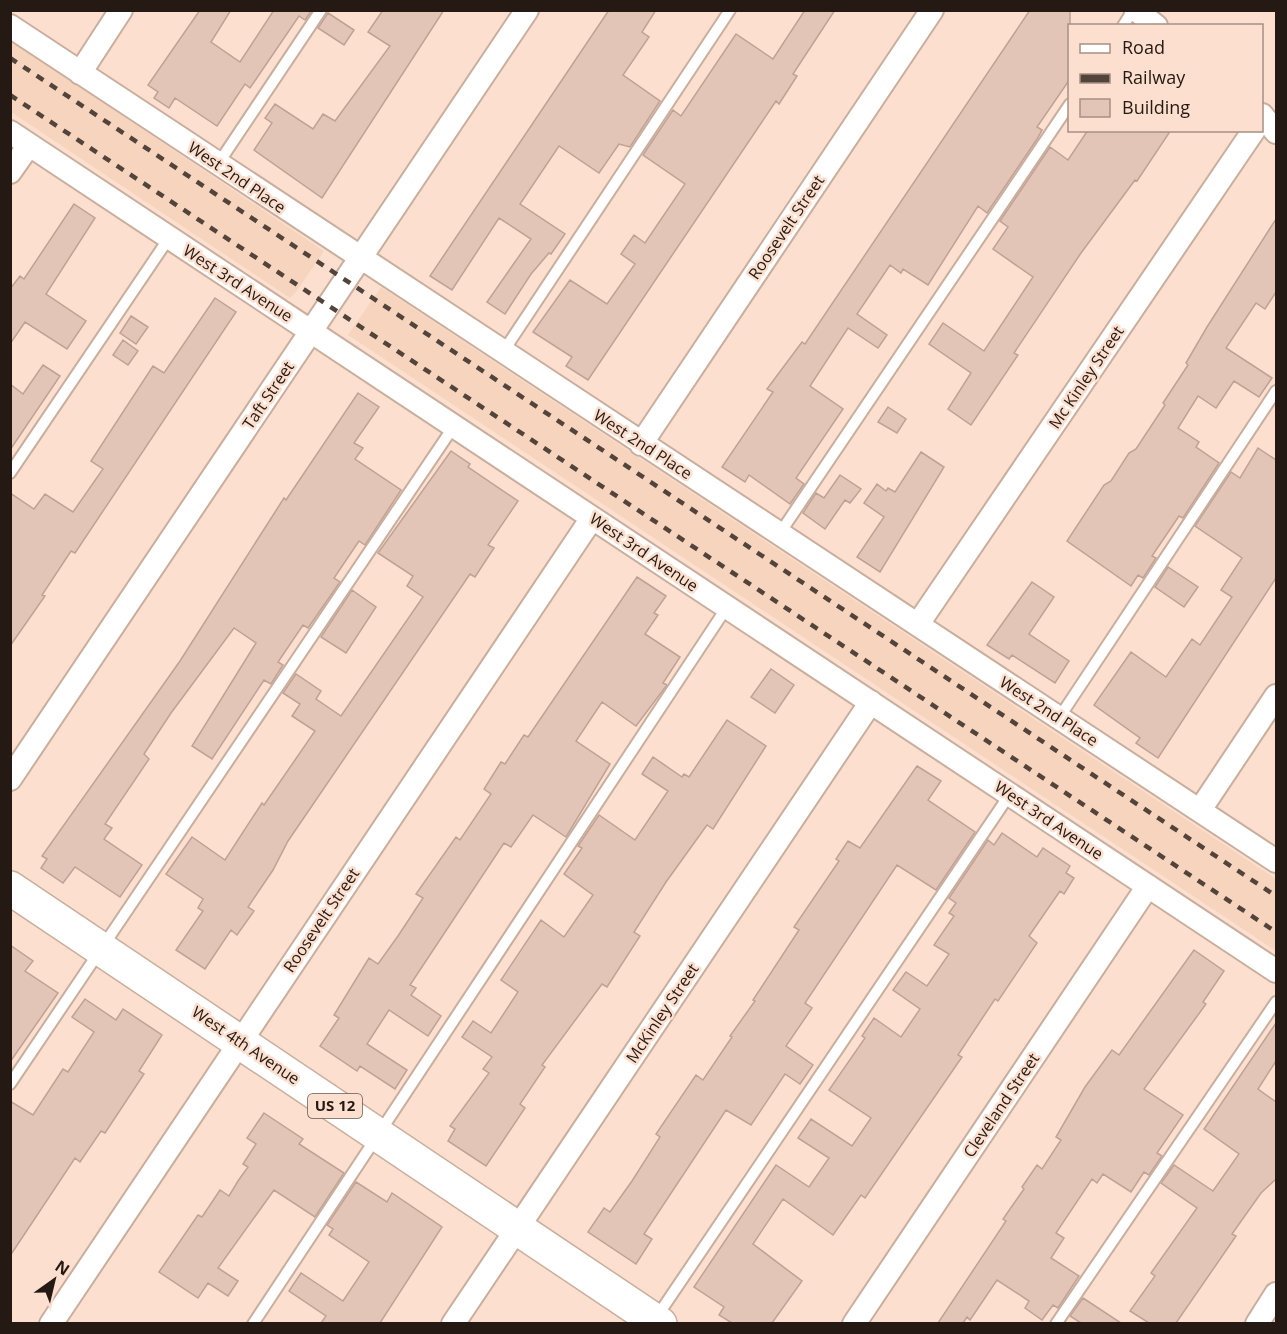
<svg xmlns="http://www.w3.org/2000/svg" width="1287" height="1334" font-family="'Open Sans',sans-serif">
  <style>
    .built { fill: #f7d4be }
    .building { fill: #e3c5b8; stroke: #bfa195; stroke-width: 1.5 }
    .lines { fill: none; stroke-linecap: round; stroke-linejoin: round }
    .service-casing { stroke: #c9ae9d; stroke-width: 14 }
    .minor-casing { stroke: #c9ae9d; stroke-width: 26 }
    .primary-casing { stroke: #c9ae9d; stroke-width: 36 }
    .service { stroke: #fff; stroke-width: 10 }
    .minor { stroke: #fff; stroke-width: 22 }
    .primary { stroke: #fff; stroke-width: 33 }
    .rail { stroke: #52443b; stroke-width: 4.5; stroke-dasharray: 8 8; stroke-linecap: butt }
    .labels { text-anchor: middle; stroke-width: 5; stroke-linejoin: round; paint-order: stroke }
    .shield { fill: #fcdfce; stroke: #65554b; stroke-width: 1.5 }
    .shield-label { font-size: 15px; font-weight: bold; fill: #241a13 }
    .street-label { font-size: 16px; fill: #241a13; stroke: #fcdfce }
  </style>
  <rect width="100%" height="100%" fill="#fcdfce"/>
  <path class="built" d="M 11,41 L 324,251 L 296,292 L 290,298 L 11,112 Z
    M 381,287 L 1276,879 L 1276,951 L 348,335 Z"/>
  <path class="building" d="M 200,10 L 231,10 L 211,42 L 240,62 L 274,10 L 312,10 L 305,20 L 299,16 L 250,88 L 245,84 L 217,126 L 175,98 L 169,108 L 154,98 L 158,92 L 148,85 Z
    M 383,10 L 444,10 L 322,198 L 254,150 L 272,123 L 265,118 L 275,104 L 313,129 L 323,114 L 335,121 L 390,46 L 368,32 Z
    M 609,10 L 656,10 L 642,32 L 649,37 L 623,75 L 660,101 L 630,147 L 619,144 L 599,173 L 559,146 L 520,204 L 565,234 L 551,254 L 549,253 L 531,274 L 505,314 L 487,302 L 531,239 L 499,218 L 452,290 L 430,276 Z
    M 805,10 L 835,10 L 793,74 L 797,76 L 779,104 L 776,101 L 588,380 L 566,366 L 572,357 L 533,332 L 570,280 L 607,304 L 635,264 L 621,254 L 634,235 L 645,243 L 685,184 L 643,155 L 673,110 L 681,116 L 736,34 L 773,59 Z
    M 1030,10 L 1070,10 L 1070,79 L 1037,127 L 1042,130 L 1037,139 L 987,213 L 978,206 L 928,285 L 903,269 L 901,273 L 890,265 L 857,314 L 887,335 L 878,348 L 848,328 L 810,386 L 843,409 L 796,478 L 804,484 L 790,504 L 749,475 L 745,482 L 722,467 L 773,392 L 767,389 L 802,342 L 805,344 Z
    M 328,13 L 354,30 L 344,45 L 318,28 Z
    M 1088,130 L 1171,130 L 1137,181 L 1135,180 L 1081,253 L 1014,353 L 1018,355 L 971,425 L 948,409 L 971,373 L 929,344 L 943,323 L 984,351 L 1033,277 L 993,249 L 1008,227 L 1000,221 L 1050,147 L 1068,160 Z
    M 74,204 L 95,218 L 46,294 L 86,321 L 67,349 L 25,322 L 10,344 L 10,289 L 20,276 L 24,279 Z
    M 1276,219 L 1276,292 L 1265,309 L 1256,303 L 1226,348 L 1272,378 L 1259,397 L 1234,381 L 1216,408 L 1198,396 L 1178,428 L 1199,442 L 1196,447 L 1219,463 L 1183,518 L 1179,516 L 1152,556 L 1156,558 L 1143,578 L 1138,575 L 1131,586 L 1067,541 L 1104,485 L 1111,481 L 1129,453 L 1136,449 L 1165,405 L 1163,403 L 1188,365 L 1186,363 L 1207,327 Z
    M 215,298 L 236,312 L 75,553 L 71,551 L 42,595 L 45,596 L 10,646 L 10,493 L 34,509 L 45,494 L 73,512 L 103,469 L 91,461 L 153,366 L 164,373 Z
    M 131,316 L 148,327 L 136,344 L 120,333 Z
    M 123,340 L 138,351 L 128,365 L 113,355 Z
    M 43,365 L 60,376 L 10,450 L 10,384 L 23,394 Z
    M 358,393 L 379,407 L 354,443 L 363,448 L 355,459 L 401,490 L 365,545 L 359,541 L 334,578 L 340,582 L 308,628 L 303,625 L 278,662 L 283,665 L 271,684 L 264,680 L 212,759 L 192,746 L 256,643 L 234,628 L 171,713 L 144,754 L 149,759 L 105,824 L 112,828 L 104,839 L 142,865 L 120,897 L 75,867 L 63,883 L 41,868 L 47,859 L 42,856 L 180,661 L 284,498 L 286,500 Z
    M 888,407 L 906,419 L 897,433 L 878,422 Z
    M 1258,448 L 1276,460 L 1276,578 L 1158,758 L 1136,743 L 1140,738 L 1094,705 L 1131,652 L 1166,677 L 1192,639 L 1200,645 L 1232,597 L 1221,590 L 1242,558 L 1195,526 L 1231,472 L 1240,478 Z
    M 451,451 L 470,464 L 468,467 L 518,501 L 488,545 L 494,548 L 475,577 L 470,574 L 288,841 L 273,870 L 248,907 L 254,911 L 237,935 L 231,930 L 205,969 L 176,950 L 203,911 L 198,908 L 203,899 L 166,874 L 192,837 L 225,860 L 262,803 L 264,805 L 315,731 L 292,716 L 300,704 L 283,693 L 296,674 L 321,691 L 316,699 L 341,716 L 423,597 L 407,586 L 413,576 L 378,553 Z
    M 921,452 L 944,467 L 880,572 L 857,557 L 884,517 L 864,503 L 877,484 L 886,491 L 888,488 L 895,492 Z
    M 840,475 L 861,489 L 850,503 L 845,500 L 825,529 L 803,513 L 816,493 L 824,498 Z
    M 1168,567 L 1198,587 L 1184,607 L 1155,587 Z
    M 637,577 L 666,596 L 654,613 L 658,615 L 645,634 L 680,657 L 663,683 L 667,685 L 636,726 L 602,702 L 576,741 L 610,764 L 566,837 L 533,815 L 511,847 L 504,843 L 410,985 L 416,988 L 411,995 L 441,1016 L 428,1036 L 389,1010 L 367,1044 L 407,1070 L 395,1089 L 360,1066 L 357,1071 L 320,1046 L 339,1018 L 334,1015 L 369,958 L 378,964 L 398,936 L 423,898 L 416,894 L 456,837 L 460,840 L 491,794 L 484,789 L 501,762 L 505,764 L 524,735 L 528,737 Z
    M 1032,582 L 1054,597 L 1029,634 L 1069,661 L 1055,683 L 1012,655 L 1009,659 L 987,645 Z
    M 352,590 L 376,607 L 346,653 L 321,637 Z
    M 771,669 L 794,685 L 775,713 L 751,697 Z
    M 727,720 L 766,746 L 713,829 L 707,825 L 666,882 L 634,932 L 640,936 L 607,987 L 602,984 L 542,1065 L 545,1067 L 520,1104 L 525,1108 L 486,1166 L 448,1141 L 455,1129 L 450,1126 L 489,1073 L 483,1069 L 492,1057 L 462,1037 L 473,1021 L 491,1033 L 518,992 L 501,980 L 541,920 L 564,937 L 593,895 L 564,874 L 582,848 L 578,846 L 599,815 L 635,840 L 668,791 L 642,774 L 653,757 L 682,777 L 684,774 L 689,777 Z
    M 917,766 L 941,781 L 928,800 L 975,832 L 936,890 L 897,865 L 805,1003 L 812,1008 L 786,1046 L 813,1065 L 800,1084 L 785,1074 L 751,1125 L 726,1110 L 644,1234 L 652,1239 L 636,1264 L 588,1232 L 604,1208 L 610,1212 L 632,1181 L 660,1137 L 656,1134 L 696,1075 L 703,1080 L 732,1037 L 730,1036 L 755,1001 L 753,1000 L 799,930 L 794,927 L 839,861 L 836,859 L 848,841 L 860,848 Z
    M 1002,833 L 1037,857 L 1043,848 L 1070,866 L 1066,873 L 1074,878 L 1064,894 L 1060,891 L 1029,936 L 1037,943 L 998,1001 L 995,999 L 958,1055 L 962,1057 L 865,1198 L 861,1195 L 833,1235 L 783,1199 L 753,1244 L 802,1281 L 772,1323 L 732,1323 L 719,1315 L 724,1307 L 694,1287 L 776,1165 L 809,1187 L 829,1158 L 798,1138 L 811,1119 L 852,1146 L 871,1118 L 829,1090 L 865,1038 L 862,1036 L 874,1018 L 901,1037 L 920,1009 L 893,990 L 906,972 L 927,986 L 949,954 L 934,945 L 954,916 L 949,913 L 956,903 L 949,898 L 988,840 L 994,845 Z
    M 10,945 L 33,961 L 25,971 L 58,993 L 10,1062 Z
    M 1194,950 L 1224,971 L 1203,1002 L 1206,1004 L 1144,1089 L 1183,1115 L 1157,1153 L 1162,1156 L 1149,1175 L 1144,1172 L 1131,1192 L 1103,1174 L 1097,1183 L 1092,1179 L 1056,1233 L 1064,1238 L 1051,1258 L 1079,1276 L 1058,1308 L 1053,1305 L 1042,1320 L 1025,1308 L 1029,1301 L 997,1280 L 970,1320 L 967,1317 L 963,1323 L 938,1323 L 1006,1221 L 1003,1219 L 1024,1189 L 1022,1187 L 1037,1165 L 1042,1169 L 1061,1140 L 1056,1137 L 1085,1087 L 1112,1050 L 1119,1055 Z
    M 85,999 L 116,1020 L 123,1009 L 162,1035 L 139,1071 L 144,1074 L 105,1133 L 101,1131 L 80,1162 L 75,1158 L 10,1256 L 10,1101 L 33,1115 L 63,1069 L 68,1072 L 94,1032 L 72,1017 Z
    M 1276,1023 L 1276,1061 L 1258,1089 L 1276,1102 L 1276,1179 L 1261,1193 L 1232,1234 L 1236,1236 L 1176,1323 L 1149,1323 L 1130,1311 L 1155,1276 L 1151,1273 L 1197,1208 L 1161,1183 L 1174,1165 L 1213,1191 L 1239,1154 L 1204,1129 Z
    M 264,1113 L 303,1139 L 299,1144 L 344,1173 L 315,1217 L 274,1190 L 218,1268 L 238,1281 L 228,1296 L 208,1283 L 198,1298 L 159,1272 L 198,1215 L 202,1217 L 220,1190 L 229,1196 L 238,1181 L 248,1167 L 243,1164 L 256,1144 L 247,1138 Z
    M 356,1182 L 387,1202 L 392,1193 L 442,1227 L 380,1323 L 321,1323 L 326,1316 L 289,1291 L 301,1273 L 343,1301 L 369,1262 L 329,1235 L 333,1229 L 327,1225 Z
    M 1083,1298 L 1121,1323 L 1081,1323 L 1070,1316 Z"/>
  <g class="lines">
    <g class="service-casing">
      <path id="service" d="M 1123,26 L 1133,10
        M 218,164 L 321,10
        M 503,352 L 730,10
        M 10,473 L 169,238
        M 780,533 L 1070,104
        M 1059,718 L 1276,391
        M 10,1084 L 454,426
        M 656,1318 L 1010,794
        M 253,1324 L 727,607
        M 1056,1324 L 1276,1002"/>
    </g>
    <g class="minor-casing">
      <path id="minor" d="M 1136,10 L 1156,26
        M 10,26 L 1276,861
        M 80,73 L 121,10
        M 1262,115 L 1276,132
        M 10,132 L 1276,971
        M 10,172 L 29,145
        M 641,444 L 932,10
        M 918,624 L 1254,130
        M 10,779 L 527,10
        M 1200,810 L 1276,696
        M 51,1324 L 592,518
        M 453,1324 L 871,702
        M 854,1324 L 1148,886
        M 1257,1324 L 1276,1294"/>
    </g>
    <g class="primary-casing">
      <path id="primary" d="M 10,888 L 660,1324"/>
    </g>
    <use href="#service" class="service"/>
    <use href="#minor" class="minor"/>
    <use href="#primary" class="primary"/>
    <path class="rail" d="M 10,58 L 1276,896
      M 10,95 L 1276,932"/>
  </g>
  <g class="labels">
    <rect class="shield" x="308" y="1094" width="54" height="24" rx="4.5"/>
    <g class="shield-label">
      <text x="335" y="1111">US 12</text>
    </g>
    <g class="street-label">
      <text transform="translate(237 177) rotate(34)" y="6">West 2nd Place</text>
      <text transform="translate(786 227) rotate(-56)" y="6">Roosevelt Street</text>
      <text transform="translate(238 283) rotate(33)" y="6">West 3rd Avenue</text>
      <text transform="translate(1086 377) rotate(-56)" y="6">Mc Kinley Street</text>
      <text transform="translate(268 395) rotate(-56)" y="6">Taft Street</text>
      <text transform="translate(643 444) rotate(33)" y="6">West 2nd Place</text>
      <text transform="translate(644 552) rotate(34)" y="6">West 3rd Avenue</text>
      <text transform="translate(1049 711) rotate(33)" y="6">West 2nd Place</text>
      <text transform="translate(1049 820) rotate(34)" y="6">West 3rd Avenue</text>
      <text transform="translate(321 920) rotate(-56)" y="6">Roosevelt Street</text>
      <text transform="translate(662 1013) rotate(-56)" y="6">McKinley Street</text>
      <text transform="translate(246 1045) rotate(34)" y="6">West 4th Avenue</text>
      <text transform="translate(1001 1105) rotate(-56)" y="6">Cleveland Street</text>
    </g>
  </g>
  <rect width="1287" height="1334" fill="none" stroke="#241a13" stroke-width="24"/>
  <rect x="1068" y="24" width="195" height="108" fill="#fcdfce" stroke="#a69083" stroke-width="1.5"/>
  <rect x="1080" y="44" width="30" height="9" fill="#ffffff" stroke="#a69083" stroke-width="1.5"/>
  <text x="1122" y="54" font-size="18" fill="#241a13">Road</text>
  <rect x="1080" y="74" width="30" height="9" fill="#52443b" stroke="#a69083" stroke-width="1.5"/>
  <text x="1122" y="84" font-size="18" fill="#241a13">Railway</text>
  <rect x="1080" y="99" width="30" height="18" fill="#e3c5b8" stroke="#a69083" stroke-width="1.5"/>
  <text x="1122" y="114" font-size="18" fill="#241a13">Building</text>
  <g transform="translate(54 1280) rotate(34)" stroke="#fcdfce" stroke-width="4.5" paint-order="stroke">
  <path d="M0-4.5L10 22L0 15L-10 22Z" fill="#241a13"/>
  <text y="-9" font-size="16" font-weight="bold" text-anchor="middle" fill="#241a13">N</text>
  </g>
</svg>
